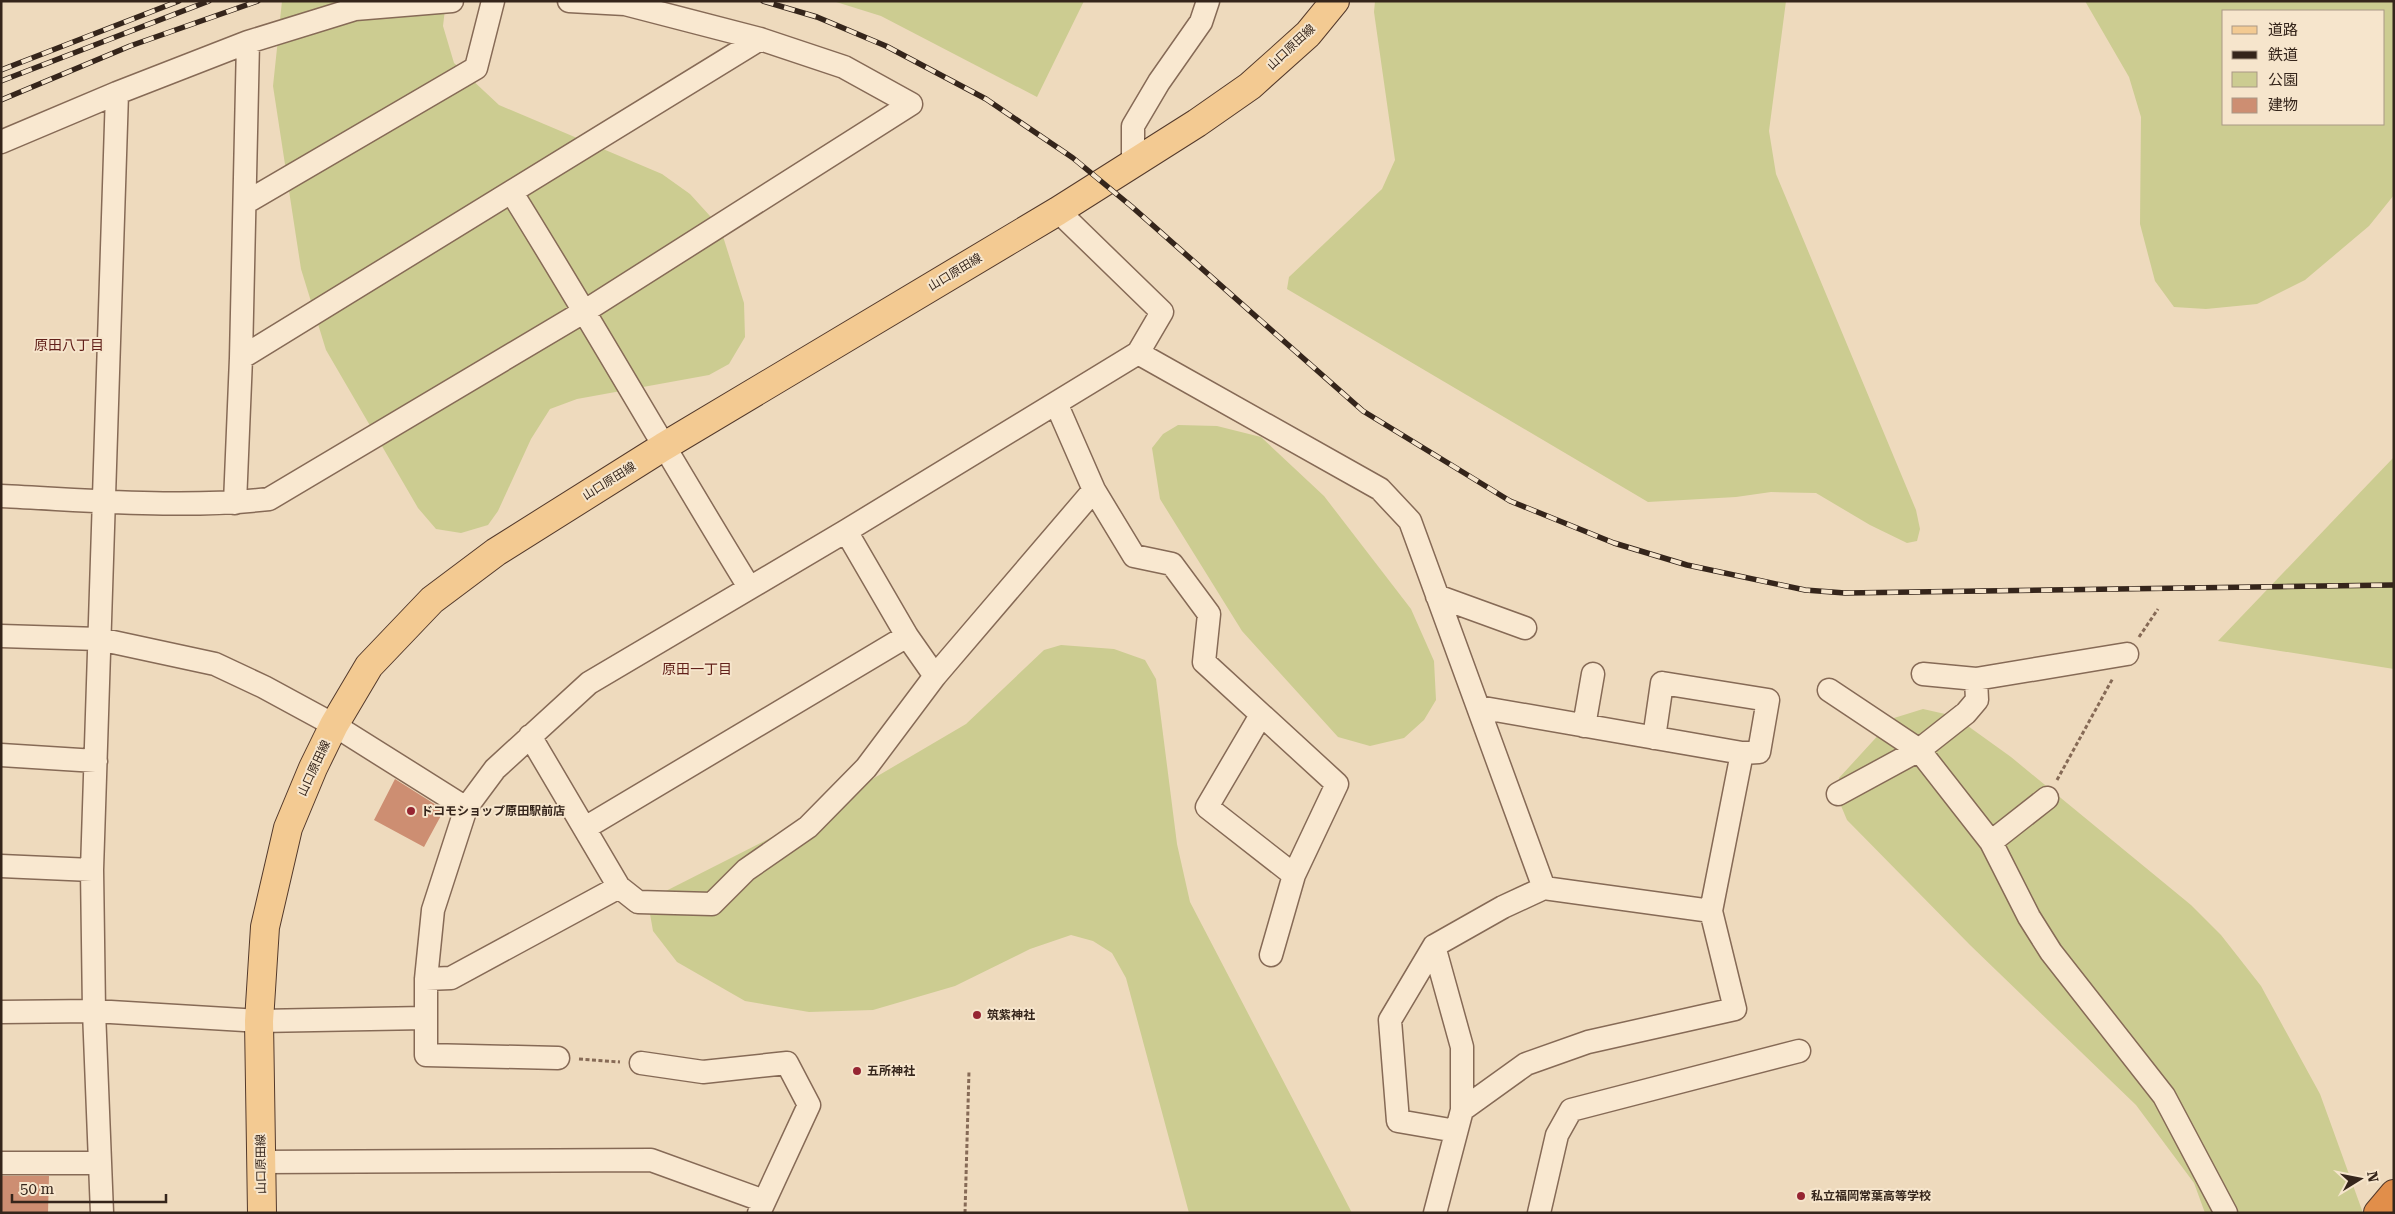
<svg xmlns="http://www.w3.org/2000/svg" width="2395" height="1214" font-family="'Roboto Serif','Noto Sans JP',serif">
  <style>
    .green { fill: #cccc91; fill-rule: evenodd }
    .building { fill: #cd8e72 }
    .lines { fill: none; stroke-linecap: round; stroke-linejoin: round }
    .minor-casing { stroke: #866a56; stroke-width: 25 }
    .major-casing { stroke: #53392b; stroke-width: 30 }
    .highway-casing { stroke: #53392b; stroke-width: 30 }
    .path { stroke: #866a56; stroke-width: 3; stroke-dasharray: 4 2.5; stroke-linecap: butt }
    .minor { stroke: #f9e8d0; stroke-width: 22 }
    .major { stroke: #f3ca92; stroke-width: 28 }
    .highway { stroke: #e18e4a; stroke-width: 28 }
    .rail-casing { stroke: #35251b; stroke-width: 5.5 }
    .rail { stroke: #f6e5cc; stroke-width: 4; stroke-dasharray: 11; stroke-linecap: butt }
    .poi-dot { fill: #962532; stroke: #f6e5cc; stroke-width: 2 }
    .labels { text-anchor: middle; stroke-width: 4; stroke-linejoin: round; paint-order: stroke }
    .street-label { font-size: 12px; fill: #35251b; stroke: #f6e5cc }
    .poi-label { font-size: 12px; font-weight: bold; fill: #35251b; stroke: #f6e5cc; text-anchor: start }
    .neighbourhood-label { font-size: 14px; fill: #62211a; stroke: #f6e5cc }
  </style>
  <rect width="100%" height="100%" fill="#eedabd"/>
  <path class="green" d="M 282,1 L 446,1 L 443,26 L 454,63 L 499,105 L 662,174 L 690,194 L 720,227 L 744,303 L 745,337 L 729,364 L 709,375 L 577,399 L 550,409 L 531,439 L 498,511 L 488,525 L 461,533 L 436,529 L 418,508 L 326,350 L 301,269 L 273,86 Z
    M 833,1 L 1084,1 L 1037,97 L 881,16 Z
    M 1375,1 L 1786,1 L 1769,131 L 1776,174 L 1916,510 L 1920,529 L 1917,541 L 1907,543 L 1870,525 L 1816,493 L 1771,492 L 1736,497 L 1648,502 L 1287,289 L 1289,277 L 1382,189 L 1395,160 L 1374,12 Z
    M 2085,1 L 2394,1 L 2394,195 L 2369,226 L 2305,280 L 2257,304 L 2206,309 L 2174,307 L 2155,281 L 2140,224 L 2141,117 L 2129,77 ZM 2384,11 L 2384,124 L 2224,124 L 2224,11 Z
    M 1178,425 L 1217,426 L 1261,437 L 1324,496 L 1411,609 L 1434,661 L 1436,700 L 1424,720 L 1404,738 L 1370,746 L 1338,737 L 1242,631 L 1160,499 L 1152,448 L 1163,434 Z
    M 2394,457 L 2394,669 L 2218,641 Z
    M 1061,645 L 1114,649 L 1145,660 L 1156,679 L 1177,844 L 1190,902 L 1352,1213 L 1189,1213 L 1126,978 L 1112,953 L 1093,941 L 1071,935 L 1030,949 L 955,986 L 873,1010 L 809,1012 L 745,1001 L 677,962 L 653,931 L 650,914 L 654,897 L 784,831 L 966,724 L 1044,650 Z
    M 1923,709 L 1954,716 L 2011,757 L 2191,905 L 2221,935 L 2261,986 L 2320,1094 L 2363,1213 L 2205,1213 L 2194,1183 L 2136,1105 L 1970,945 L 1847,820 L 1839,801 L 1839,778 L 1894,718 Z"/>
  <path class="building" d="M 395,779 L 444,810 L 424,847 L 374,820 Z
    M 1,1176 L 49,1176 L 48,1213 L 1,1213 Z"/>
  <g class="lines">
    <g class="minor-casing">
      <path id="minor" d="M 1,142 L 117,93 L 248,42 L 355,9 L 452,1
        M 1133,163 L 1133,126 L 1159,82 L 1201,22 L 1208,1
        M 512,193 C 593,323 669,457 749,587
        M 245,203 L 476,68 L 493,1
        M 1138,353 L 1380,489 L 1410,521 L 1544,888 L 1503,907 L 1434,946 L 1462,1047 L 1462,1110 L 1435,1213
        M 241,358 L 760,39
        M 1056,403 L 1094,490 L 1134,556 L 1172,564 L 1209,614 L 1204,662 L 1337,784 L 1294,875 L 1271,955
        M 1,496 C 90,500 181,509 269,499 L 585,311 L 911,104 L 844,67 L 760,39 L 625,4 L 569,1
        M 235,503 L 241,358 L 248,42
        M 846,531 L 907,636 L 935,676
        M 1437,596 L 1525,628
        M 1,636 L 99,639 L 215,664 L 264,687 L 334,725 L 466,808
        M 1976,679 L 2127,654
        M 1829,690 L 1919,750 L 1966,713 L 1977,700 L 1976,679 L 1923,674
        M 1261,715 L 1207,807 L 1294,875
        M 1584,726 L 1593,674
        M 530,736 L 619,887 L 638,902 L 712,904 L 746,870 L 808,827 L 866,768 L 935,676 L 1094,490
        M 1654,738 L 1662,683 L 1768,700 L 1759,752 L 1742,753
        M 1,755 L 96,761
        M 1838,794 L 1919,750 L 1991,842
        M 2047,798 L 1991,842 L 2029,917 L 2051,952 L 2164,1096 L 2226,1213
        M 585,828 L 907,636
        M 1,866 L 92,870
        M 1544,888 L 1711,911
        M 1434,946 L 1390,1020 L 1398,1121 L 1456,1131
        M 426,979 L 451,978 L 619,887
        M 1,1012 L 94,1011 L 259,1021 L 425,1018
        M 558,1058 L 426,1055 L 426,979 L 433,910 L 466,808 L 495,769 L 589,683 L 846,531 L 1138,353 L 1162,312 L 1058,211
        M 641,1063 L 703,1072 L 787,1063 L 809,1105 L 759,1213
        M 1462,1110 L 1526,1064 L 1588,1042 L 1735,1009 L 1711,911 L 1742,753 L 1478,707
        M 261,1162 L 651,1160 L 764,1201
        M 1,1163 L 100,1163
        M 102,1213 L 94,1011 L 92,870 L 117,93
        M 1539,1213 L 1557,1135 L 1571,1110 L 1799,1051"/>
    </g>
    <g class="major-casing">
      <path id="major" d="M 262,1213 L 259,1021 L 265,927 L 288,828 L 313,768 L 334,725 L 369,666 L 432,600 L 496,552 L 663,447 L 1058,211 L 1197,123 L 1250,86 L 1308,34 L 1335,1"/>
    </g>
    <g class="highway-casing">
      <path id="highway" d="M 2378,1213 L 2394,1194"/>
    </g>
    <path class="path" d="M 2139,637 L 2158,609
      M 2057,780 L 2113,678
      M 579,1059 L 620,1062
      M 965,1213 L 969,1071"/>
    <use href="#minor" class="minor"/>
    <use href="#major" class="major"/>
    <use href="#highway" class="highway"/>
    <g class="rail-casing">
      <path id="rail" d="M 763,1 L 817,17 L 886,46 L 986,99 L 1073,158 L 1131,206 L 1363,411 L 1510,501 L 1614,543 L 1687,565 L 1805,590 L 1845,593 L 2394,585
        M 1,70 L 179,1
        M 1,81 L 209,1
        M 1,100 L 130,46 L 258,1"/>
    </g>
    <use href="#rail" class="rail"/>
  </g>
  <g class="poi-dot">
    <circle cx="411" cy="811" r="5"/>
    <circle cx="977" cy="1015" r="5"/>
    <circle cx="857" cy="1071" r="5"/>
    <circle cx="1801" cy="1196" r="5"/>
  </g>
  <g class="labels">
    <g class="street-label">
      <text transform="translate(1291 47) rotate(-43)" y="4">山口原田線</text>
      <text transform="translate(955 272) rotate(-31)" y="4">山口原田線</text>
      <text transform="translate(609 481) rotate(-32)" y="4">山口原田線</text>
      <text transform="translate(314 768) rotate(-65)" y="4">山口原田線</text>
      <text transform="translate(261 1164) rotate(-91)" y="4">山口原田線</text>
    </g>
    <g class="poi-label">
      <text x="421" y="815">ドコモショップ原田駅前店</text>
      <text x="987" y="1019">筑紫神社</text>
      <text x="867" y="1075">五所神社</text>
      <text x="1811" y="1200">私立福岡常葉高等学校</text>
    </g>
    <g class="neighbourhood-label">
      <text x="69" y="350">原田八丁目</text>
      <text x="697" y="674">原田一丁目</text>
    </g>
  </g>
  <rect width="2395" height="1214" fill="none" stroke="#35251b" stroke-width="5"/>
  <rect x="2222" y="10" width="162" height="115" fill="#f6e5cc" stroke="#a99885"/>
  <rect x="2232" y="26" width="25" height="8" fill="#f3ca92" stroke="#a99885"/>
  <text x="2268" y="35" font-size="15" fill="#35251b">道路</text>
  <rect x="2232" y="51" width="25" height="8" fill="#35251b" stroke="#a99885"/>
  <text x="2268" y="60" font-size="15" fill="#35251b">鉄道</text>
  <rect x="2232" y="72" width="25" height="15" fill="#cccc91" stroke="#a99885"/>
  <text x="2268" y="85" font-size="15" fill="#35251b">公園</text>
  <rect x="2232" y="98" width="25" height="15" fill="#cd8e72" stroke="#a99885"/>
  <text x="2268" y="110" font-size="15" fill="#35251b">建物</text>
  <g transform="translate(2360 1179) rotate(80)" stroke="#f6e5cc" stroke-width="4" paint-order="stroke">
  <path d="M0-4L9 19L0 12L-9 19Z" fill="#35251b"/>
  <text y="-8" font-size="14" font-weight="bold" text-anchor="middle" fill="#35251b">N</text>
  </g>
  <path d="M12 1194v8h154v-8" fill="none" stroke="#35251b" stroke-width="2.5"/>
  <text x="20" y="1194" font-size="15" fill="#35251b" stroke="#f6e5cc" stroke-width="4" paint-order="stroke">50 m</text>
</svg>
